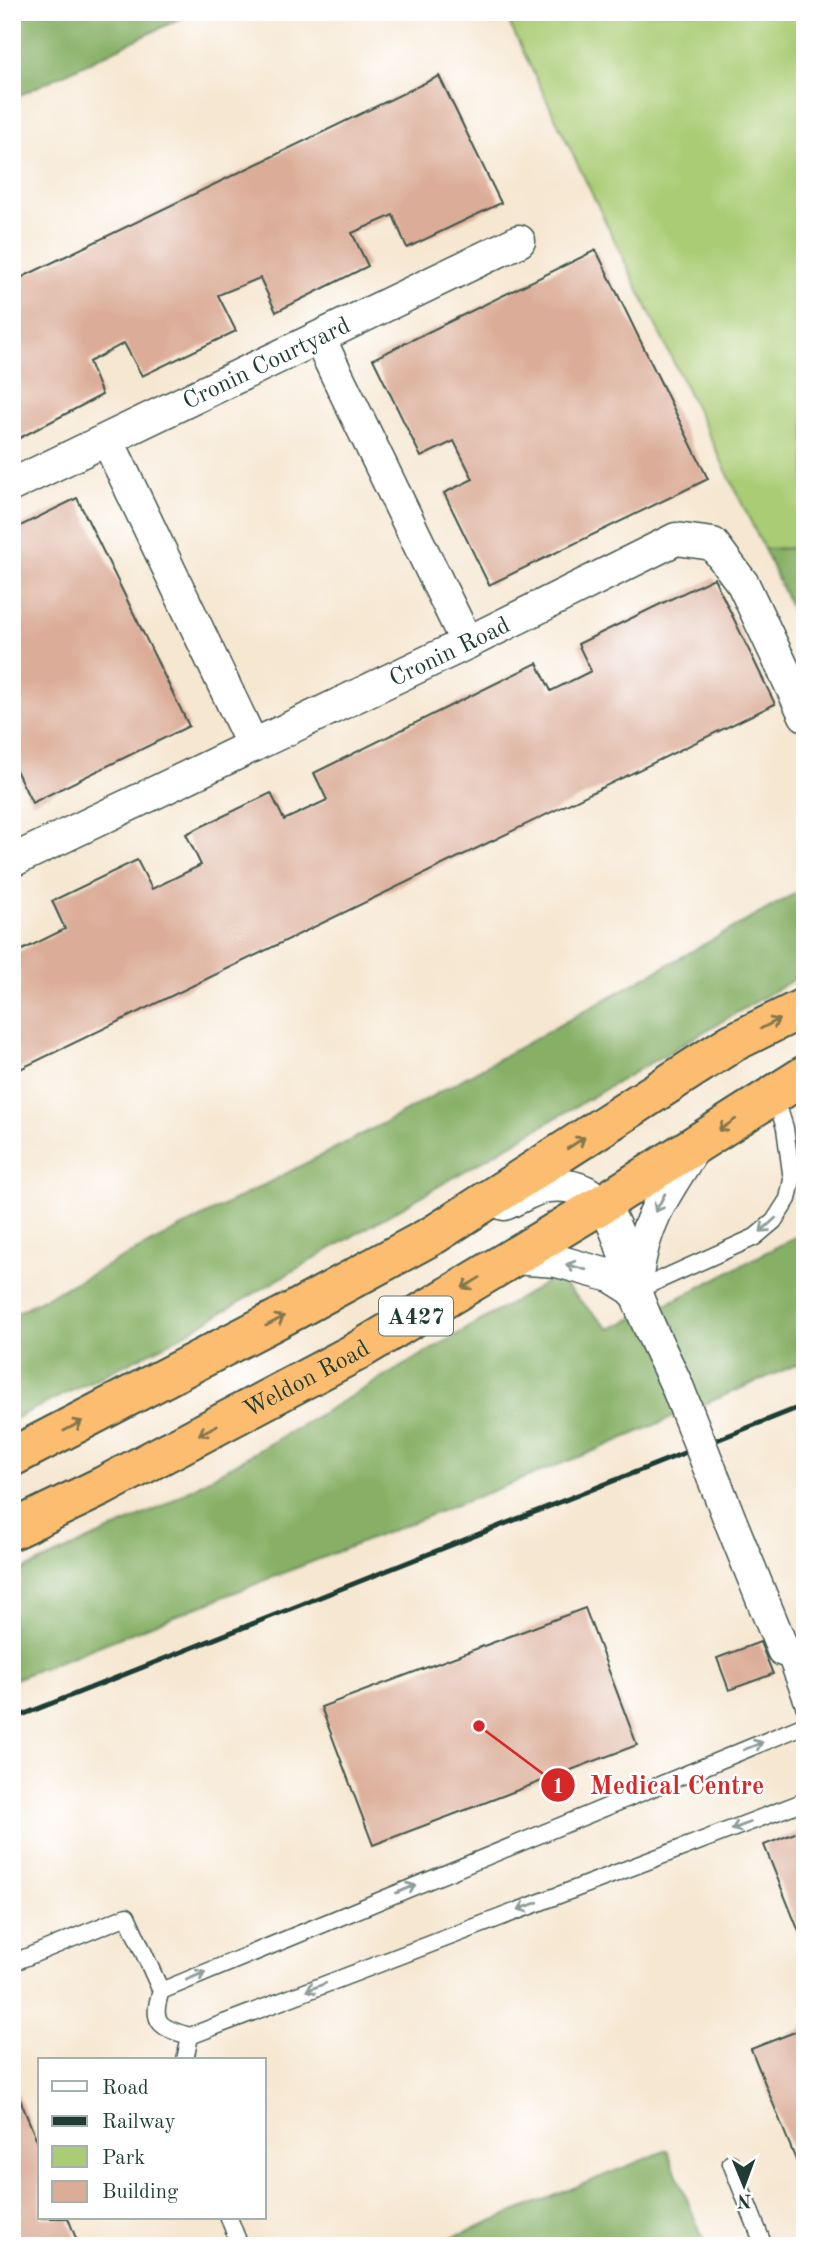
<svg xmlns="http://www.w3.org/2000/svg" width="817" height="2258" font-family="'Old Standard TT',serif">
  <style>
    .green { fill: #aacc75; stroke: #648454; stroke-width: 2 }
    .forest { fill: #87b066; stroke: #53764d; stroke-width: 2 }
    .building { fill: #dbad98 }
    .lines { fill: none; stroke-linecap: round; stroke-linejoin: round }
    .service-casing { stroke: #3f564c; stroke-width: 19 }
    .minor-casing { stroke: #3f564c; stroke-width: 35 }
    .trunk-casing { stroke: #3f564c; stroke-width: 42 }
    .service { stroke: #fff; stroke-width: 16 }
    .minor { stroke: #fff; stroke-width: 32 }
    .trunk { stroke: #fcbd6f; stroke-width: 38 }
    .rail { stroke: #1f3d34; stroke-width: 5 }
    .minor-bridge-casing { stroke: #3f564c; stroke-width: 35; stroke-linecap: butt }
    .minor-bridge { stroke: #fff; stroke-width: 32 }
    .oneway { stroke: #82774f }
    .oneway2 { stroke: #8f9e9a }
    .labels { text-anchor: middle; stroke-width: 5; stroke-linejoin: round; paint-order: stroke }
    .shield { fill: #fff; stroke: #627771; stroke-width: 2 }
    .shield-label { font-size: 23px; font-weight: bold; fill: #1f3d34 }
    .street-label { font-size: 24px; fill: #1f3d34; stroke: #fff }
    .leader { fill: none; stroke: #d62828; stroke-width: 2.5 }
    .callout-dot { fill: #d62828; stroke: #fff; stroke-width: 2.5 }
    .mark-label { font-size: 21px; text-anchor: middle; font-weight: bold; fill: #fff }
    .callout-label { font-size: 26px; text-anchor: middle; font-weight: bold; fill: #d62828; stroke: #fff; stroke-width: 5; stroke-linejoin: round; paint-order: stroke }
  </style>
  <rect width="100%" height="100%" fill="#fff"/>
  <filter id="ink" filterUnits="userSpaceOnUse"><feTurbulence type="fractalNoise" baseFrequency=".0143" numOctaves="2"/><feDisplacementMap in="SourceGraphic" scale="14" xChannelSelector="R" yChannelSelector="G"/><feConvolveMatrix kernelMatrix="1 2 1 2 8 2 1 2 1" color-interpolation-filters="sRGB"/></filter>
  <filter id="wash" filterUnits="userSpaceOnUse"><feTurbulence type="fractalNoise" baseFrequency=".00686" numOctaves="4" result="noise"/><feDisplacementMap in="SourceGraphic" scale="28" xChannelSelector="R" yChannelSelector="G"/><feGaussianBlur stdDeviation="1.57" result="paint"/><feColorMatrix in="noise" values="0 0 0 0 0 0 0 0 0 0 0 0 0 0 0 0 0 1.4 0 .05"/><feComposite in="paint" operator="in"/></filter>
  <g filter="url(#wash)">
    <rect width="100%" height="100%" fill="#f6e7d1"/>
    <path class="green" d="M 504,12 L 805,12 L 805,548 L 764,549 Z"/>
    <path class="forest" d="M 12,12 L 194,12 L 12,99 Z
      M 805,548 L 805,639 L 764,549 Z
      M 805,888 L 805,973 L 169,1343 L 12,1420 L 12,1315 L 382,1124 Z
      M 805,1232 L 805,1361 L 601,1448 L 12,1680 L 12,1575 L 157,1509 L 556,1277 L 609,1329 L 679,1298 Z
      M 667,2150 L 706,2246 L 430,2246 Z"/>
    <g id="blocks">
      <path class="building" d="M 439,76 L 501,203 L 407,248 L 393,215 L 352,233 L 368,266 L 276,312 L 260,278 L 218,295 L 236,331 L 142,376 L 124,343 L 89,362 L 102,395 L 12,442 L 12,282 Z
        M 596,250 L 708,479 L 489,585 L 444,493 L 473,479 L 454,441 L 421,457 L 373,359 Z
        M 77,498 L 189,726 L 32,803 L 12,762 L 12,530 Z
        M 714,578 L 775,704 L 12,1073 L 12,955 L 65,929 L 52,901 L 137,860 L 152,889 L 201,865 L 186,834 L 271,793 L 284,820 L 327,800 L 314,773 L 537,663 L 551,691 L 591,671 L 578,644 Z
        M 585,1608 L 637,1745 L 373,1845 L 321,1707 Z
        M 760,1642 L 773,1674 L 729,1690 L 717,1658 Z
        M 805,1829 L 805,1944 L 804,1944 L 764,1845 Z
        M 805,2028 L 805,2180 L 804,2180 L 751,2049 Z
        M 12,2080 L 40,2148 L 40,2218 L 68,2218 L 79,2246 L 12,2246 Z"/>
    </g>
  </g>
  <g filter="url(#ink)">
    <use href="#blocks" fill-opacity="0" stroke="#3f564c" stroke-width="2"/>
    <g class="lines">
      <g class="service-casing">
        <path id="service" d="M 635,1291 L 755,1237 L 774,1221 L 788,1199 L 792,1180 L 785,1128 L 774,1093
          M 783,1650 L 805,1708
          M 805,1725 L 161,1991 C 150,2023 160,2028 190,2036 L 805,1801
          M 12,1963 L 127,1916 L 161,1991
          M 185,2060 L 190,2036
          M 731,2163 L 764,2246
          M 229,2218 L 240,2246"/>
      </g>
      <g class="minor-casing">
        <g id="minor">
          <path d="M 319,338 L 467,643"/>
          <path d="M 108,441 L 253,746"/>
          <path id="s1" d="M 12,485 L 519,241"/>
          <path id="s2" d="M 12,861 L 467,643 L 676,539 L 713,544 L 743,584 L 805,715"/>
          <path d="M 504,1204 C 517,1199 534,1188 548,1186 C 613,1179 619,1242 634,1288 C 645,1322 663,1354 677,1386"/>
          <path d="M 513,1258 L 557,1261 L 611,1276 L 635,1291"/>
          <path d="M 636,1283 C 642,1225 664,1194 695,1147"/>
          <path d="M 730,1520 L 783,1650"/>
        </g>
      </g>
      <g class="trunk-casing">
        <g id="trunk">
          <path d="M 12,1457 L 297,1309 L 435,1234 L 732,1043 L 805,1007"/>
          <path id="s3" d="M 12,1530 L 103,1486 L 356,1352 L 602,1204 L 805,1075"/>
        </g>
      </g>
      <use href="#service" class="service"/>
      <use href="#minor" class="minor"/>
      <use href="#trunk" class="trunk"/>
      <path class="rail" d="M 12,1719 L 805,1405"/>
      <g class="minor-bridge-casing">
        <path id="minor-bridge" d="M 677,1386 L 730,1520"/>
      </g>
      <use href="#minor-bridge" class="minor-bridge"/>
    </g>
    <defs><path id="oneway-shaft" d="M-6 0H5M1.5-3L5.5 0L1.5 3" fill="none" stroke-width="1.6" stroke-linecap="round" stroke-linejoin="round" transform="scale(1.75)"/></defs>
    <g class="oneway">
      <use href="#oneway-shaft" transform="translate(770 1024) rotate(-27)"/>
      <use href="#oneway-shaft" transform="translate(727 1125) rotate(146)"/>
      <use href="#oneway-shaft" transform="translate(576 1143) rotate(-33)"/>
      <use href="#oneway-shaft" transform="translate(471 1283) rotate(149)"/>
      <use href="#oneway-shaft" transform="translate(275 1321) rotate(-28)"/>
      <use href="#oneway-shaft" transform="translate(73 1426) rotate(-28)"/>
      <use href="#oneway-shaft" transform="translate(208 1430) rotate(152)"/>
    </g>
    <g class="oneway2">
      <use href="#oneway-shaft" transform="translate(660 1203) rotate(118)"/>
      <use href="#oneway-shaft" transform="translate(768 1225) rotate(138)"/>
      <use href="#oneway-shaft" transform="translate(576 1267) rotate(-164)"/>
      <use href="#oneway-shaft" transform="translate(753 1746) rotate(-22)"/>
      <use href="#oneway-shaft" transform="translate(741 1826) rotate(159)"/>
      <use href="#oneway-shaft" transform="translate(406 1889) rotate(-22)"/>
      <use href="#oneway-shaft" transform="translate(528 1906) rotate(159)"/>
      <use href="#oneway-shaft" transform="translate(196 1976) rotate(-23)"/>
      <use href="#oneway-shaft" transform="translate(316 1987) rotate(159)"/>
    </g>
  </g>
  <g class="labels">
    <rect class="shield" x="379" y="1296.5" width="74" height="39" rx="5"/>
    <g class="shield-label">
      <text x="416" y="1324">A427</text>
    </g>
    <g class="street-label">
      <text dy="8" stroke="none"><textPath href="#s1" startOffset="282">Cronin Courtyard</textPath></text>
      <text dy="8" stroke="none"><textPath href="#s2" startOffset="485">Cronin Road</textPath></text>
      <text dy="8" stroke="none"><textPath href="#s3" startOffset="331">Weldon Road</textPath></text>
    </g>
  </g>
  <path class="leader" d="M479 1726L558 1785"/>
  <g class="callout-dot">
    <circle cx="479" cy="1726" r="7"/>
    <circle cx="558" cy="1785" r="18"/>
  </g>
  <g class="mark-label">
    <text x="558" y="1793">1</text>
  </g>
  <g class="callout-label">
    <text x="677" y="1794">Medical Centre</text>
  </g>
  <rect width="817" height="2258" fill="none" stroke="#fff" stroke-width="42"/>
  <rect x="38" y="2058" width="228" height="161" fill="#ffffff" stroke="#a5b1ae" stroke-width="2"/>
  <rect x="52" y="2081" width="35" height="10" fill="#ffffff" stroke="#a5b1ae" stroke-width="2"/>
  <text x="102" y="2094" font-size="21" fill="#1f3d34">Road</text>
  <rect x="52" y="2116" width="35" height="10" fill="#1f3d34" stroke="#a5b1ae" stroke-width="2"/>
  <text x="102" y="2128" font-size="21" fill="#1f3d34">Railway</text>
  <rect x="52" y="2146" width="35" height="21" fill="#aacc75" stroke="#a5b1ae" stroke-width="2"/>
  <text x="102" y="2164" font-size="21" fill="#1f3d34">Park</text>
  <rect x="52" y="2181" width="35" height="21" fill="#dbad98" stroke="#a5b1ae" stroke-width="2"/>
  <text x="102" y="2198" font-size="21" fill="#1f3d34">Building</text>
  <g transform="translate(744 2185) rotate(179)" stroke="#ffffff" stroke-width="5" paint-order="stroke">
  <path d="M0-5L12 26L0 18L-12 26Z" fill="#1f3d34"/>
  <text y="-10" font-size="19" font-weight="bold" text-anchor="middle" fill="#1f3d34">N</text>
  </g>
</svg>
